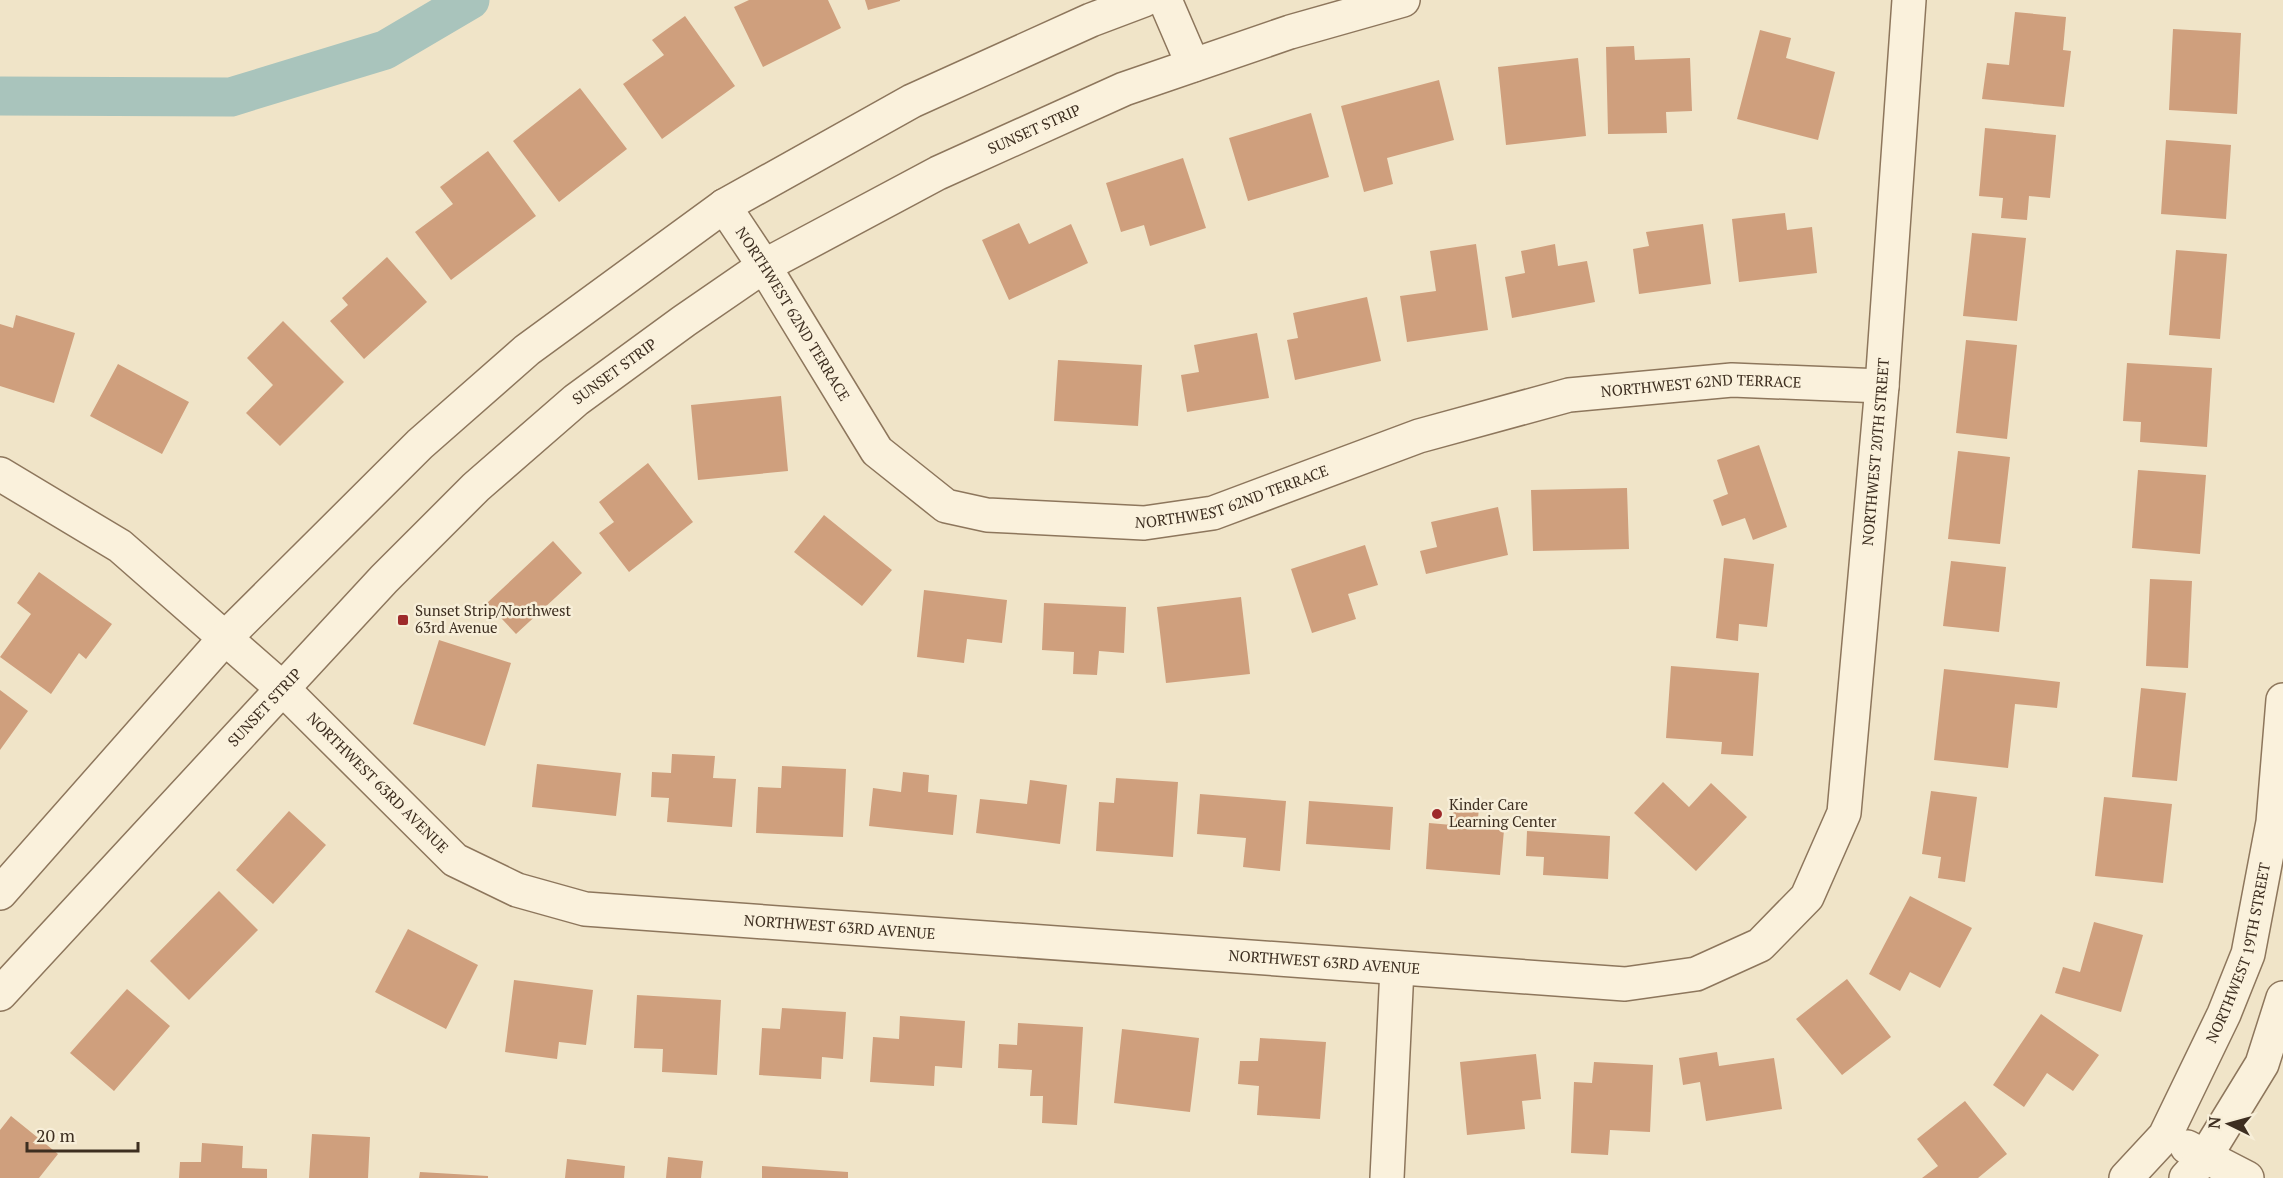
<svg xmlns="http://www.w3.org/2000/svg" width="2283" height="1178" font-family="'PT Serif',serif">
  <style>
    .lines { fill: none; stroke-linecap: round; stroke-linejoin: round }
    .canal { stroke: #a9c4bc; stroke-width: 39 }
    .building { fill: #cf9f7d }
    .minor-casing { stroke: #8d765c; stroke-width: 36 }
    .minor { stroke: #faf1dc; stroke-width: 33 }
    .poi-dot { fill: #9e2a2b; stroke: #f7eed8; stroke-width: 2 }
    .labels { text-anchor: middle; stroke-width: 5; stroke-linejoin: round; paint-order: stroke }
    .street-label { font-size: 15px; fill: #3d2e20; stroke: #f7eed8 }
    .poi-label { font-size: 15px; fill: #3d2e20; stroke: #f7eed8; text-anchor: start }
  </style>
  <rect width="100%" height="100%" fill="#f0e4c8"/>
  <g class="lines">
    <path class="canal" d="M 0,96 L 231,97 L 385,50 L 470,0"/>
  </g>
  <path class="building" d="M 749,0 L 828,0 L 841,28 L 763,67 L 734,7 Z
    M 865,0 L 900,0 L 900,1 L 868,10 Z
    M 2015,12 L 2066,17 L 2063,50 L 2071,51 L 2064,107 L 1982,99 L 1987,63 L 2009,65 Z
    M 685,16 L 735,86 L 662,139 L 623,84 L 664,55 L 652,40 Z
    M 2173,29 L 2241,33 L 2237,114 L 2169,110 Z
    M 1760,30 L 1791,38 L 1786,58 L 1835,72 L 1818,140 L 1737,119 Z
    M 1634,46 L 1635,60 L 1690,58 L 1692,111 L 1666,112 L 1667,133 L 1608,134 L 1606,47 Z
    M 1578,58 L 1586,136 L 1506,145 L 1498,67 Z
    M 1439,80 L 1454,140 L 1387,158 L 1393,184 L 1364,192 L 1341,106 Z
    M 580,88 L 627,149 L 559,202 L 513,141 Z
    M 1311,113 L 1329,177 L 1248,201 L 1229,138 Z
    M 1985,128 L 2056,135 L 2050,198 L 2029,196 L 2027,220 L 2001,218 L 2003,198 L 1979,196 Z
    M 2166,140 L 2231,145 L 2226,219 L 2161,214 Z
    M 488,151 L 536,216 L 451,280 L 415,232 L 453,204 L 440,187 Z
    M 1183,158 L 1206,228 L 1150,246 L 1144,225 L 1121,232 L 1106,183 Z
    M 1785,213 L 1787,230 L 1812,227 L 1817,273 L 1739,282 L 1732,219 Z
    M 1019,223 L 1029,244 L 1071,224 L 1088,263 L 1009,300 L 982,240 Z
    M 1703,224 L 1711,284 L 1639,294 L 1633,249 L 1649,246 L 1646,232 Z
    M 1972,233 L 2026,238 L 2017,321 L 1963,316 Z
    M 1476,244 L 1488,330 L 1407,342 L 1400,296 L 1436,291 L 1430,251 Z
    M 1555,244 L 1558,266 L 1587,261 L 1595,302 L 1512,318 L 1505,277 L 1525,273 L 1521,251 Z
    M 2176,250 L 2227,254 L 2220,339 L 2169,335 Z
    M 387,257 L 427,302 L 364,359 L 330,321 L 348,305 L 342,298 Z
    M 1367,297 L 1381,361 L 1295,380 L 1287,340 L 1298,338 L 1293,313 Z
    M 16,315 L 75,333 L 54,403 L 0,386 L 0,324 L 13,328 Z
    M 283,321 L 344,382 L 280,446 L 246,413 L 273,385 L 247,358 Z
    M 1257,333 L 1269,398 L 1187,412 L 1181,375 L 1199,372 L 1194,345 Z
    M 1966,340 L 2017,345 L 2007,439 L 1956,433 Z
    M 1058,360 L 1142,365 L 1138,426 L 1054,421 Z
    M 2127,363 L 2212,368 L 2207,447 L 2140,442 L 2141,422 L 2123,421 Z
    M 118,364 L 189,402 L 162,454 L 90,416 Z
    M 781,396 L 788,471 L 698,480 L 691,405 Z
    M 1759,445 L 1787,527 L 1753,540 L 1745,518 L 1722,526 L 1713,500 L 1728,494 L 1717,460 Z
    M 1958,451 L 2010,457 L 2000,544 L 1948,539 Z
    M 648,463 L 693,522 L 629,572 L 599,533 L 614,522 L 599,502 Z
    M 2138,470 L 2206,475 L 2200,554 L 2132,548 Z
    M 1627,488 L 1629,549 L 1533,551 L 1531,490 Z
    M 1498,507 L 1508,555 L 1426,574 L 1420,551 L 1437,547 L 1431,522 Z
    M 824,515 L 892,570 L 862,606 L 794,552 Z
    M 553,541 L 582,573 L 516,634 L 487,603 Z
    M 1365,545 L 1378,585 L 1348,594 L 1356,619 L 1312,633 L 1291,569 Z
    M 1724,558 L 1774,564 L 1767,627 L 1739,624 L 1738,641 L 1716,638 Z
    M 1951,561 L 2006,567 L 1999,632 L 1943,626 Z
    M 39,572 L 112,624 L 86,659 L 79,653 L 51,694 L 0,657 L 31,614 L 17,603 Z
    M 2150,579 L 2192,581 L 2188,668 L 2146,666 Z
    M 924,590 L 1007,600 L 1002,643 L 967,639 L 964,663 L 917,657 Z
    M 1241,597 L 1250,674 L 1166,683 L 1157,607 Z
    M 1044,603 L 1126,607 L 1124,653 L 1099,651 L 1097,675 L 1073,674 L 1074,652 L 1042,650 Z
    M 439,640 L 511,663 L 485,746 L 413,724 Z
    M 1671,666 L 1759,673 L 1753,756 L 1721,754 L 1722,742 L 1666,738 Z
    M 1944,669 L 2060,682 L 2057,708 L 2015,704 L 2008,768 L 1934,760 Z
    M 2141,688 L 2186,693 L 2177,781 L 2132,777 Z
    M 0,690 L 28,711 L 0,750 Z
    M 672,754 L 715,756 L 713,778 L 736,779 L 732,827 L 667,822 L 669,798 L 651,797 L 652,772 L 671,773 Z
    M 537,764 L 621,773 L 616,816 L 532,807 Z
    M 782,766 L 846,769 L 843,837 L 756,833 L 758,787 L 781,788 Z
    M 903,772 L 929,775 L 928,792 L 957,795 L 953,835 L 869,826 L 873,788 L 901,792 Z
    M 1116,778 L 1178,782 L 1173,857 L 1096,851 L 1099,802 L 1114,803 Z
    M 1030,780 L 1067,785 L 1060,844 L 976,833 L 980,799 L 1027,804 Z
    M 1663,782 L 1689,807 L 1711,783 L 1747,817 L 1696,871 L 1634,813 Z
    M 1931,791 L 1977,797 L 1965,882 L 1938,878 L 1941,857 L 1922,854 Z
    M 1200,794 L 1286,801 L 1280,871 L 1243,867 L 1246,838 L 1197,834 Z
    M 2104,797 L 2172,804 L 2163,883 L 2095,876 Z
    M 1309,801 L 1393,807 L 1390,850 L 1306,844 Z
    M 1454,805 L 1479,808 L 1477,828 L 1504,830 L 1500,875 L 1426,869 L 1429,823 L 1452,825 Z
    M 289,811 L 326,845 L 273,904 L 236,870 Z
    M 1527,831 L 1610,836 L 1608,879 L 1543,875 L 1544,857 L 1526,856 Z
    M 219,891 L 258,930 L 189,1000 L 150,961 Z
    M 1910,896 L 1972,928 L 1940,988 L 1910,972 L 1900,991 L 1869,974 Z
    M 2094,922 L 2143,935 L 2121,1012 L 2055,993 L 2063,967 L 2080,972 Z
    M 408,929 L 478,965 L 446,1029 L 375,992 Z
    M 1847,979 L 1891,1037 L 1842,1075 L 1796,1019 Z
    M 514,980 L 593,990 L 586,1045 L 559,1042 L 557,1059 L 505,1052 Z
    M 127,989 L 170,1026 L 114,1091 L 70,1053 Z
    M 637,995 L 721,1000 L 717,1075 L 662,1072 L 663,1049 L 634,1048 Z
    M 782,1008 L 846,1012 L 843,1059 L 822,1057 L 821,1079 L 759,1075 L 762,1028 L 780,1029 Z
    M 2041,1014 L 2099,1055 L 2073,1091 L 2047,1073 L 2024,1107 L 1993,1085 Z
    M 900,1016 L 965,1021 L 962,1068 L 935,1066 L 934,1086 L 870,1082 L 873,1037 L 899,1039 Z
    M 1018,1023 L 1083,1027 L 1077,1125 L 1042,1123 L 1043,1096 L 1030,1096 L 1032,1070 L 998,1068 L 999,1044 L 1017,1045 Z
    M 1122,1029 L 1199,1038 L 1190,1112 L 1114,1103 Z
    M 1260,1038 L 1326,1042 L 1320,1119 L 1257,1115 L 1259,1086 L 1238,1084 L 1240,1061 L 1258,1061 Z
    M 1717,1052 L 1719,1066 L 1774,1058 L 1782,1109 L 1706,1121 L 1700,1082 L 1683,1085 L 1679,1058 Z
    M 1536,1054 L 1541,1099 L 1522,1101 L 1525,1129 L 1467,1135 L 1460,1062 Z
    M 1594,1062 L 1653,1065 L 1650,1132 L 1610,1130 L 1608,1155 L 1571,1153 L 1574,1082 L 1592,1083 Z
    M 1965,1101 L 2007,1154 L 1978,1178 L 1922,1178 L 1938,1166 L 1917,1139 Z
    M 11,1116 L 58,1154 L 39,1178 L 0,1178 L 0,1130 Z
    M 312,1134 L 370,1137 L 368,1178 L 309,1178 Z
    M 202,1143 L 243,1146 L 242,1168 L 267,1169 L 267,1178 L 179,1178 L 180,1162 L 201,1162 Z
    M 668,1157 L 703,1161 L 701,1178 L 666,1178 Z
    M 567,1159 L 625,1166 L 624,1178 L 565,1178 Z
    M 762,1166 L 848,1172 L 848,1178 L 762,1178 Z
    M 420,1172 L 488,1176 L 488,1178 L 419,1178 Z"/>
  <g class="lines">
    <g class="minor-casing">
      <g id="minor">
        <path d="M 1165,0 L 1193,65"/>
        <path id="s1" d="M 724,206 L 764,266 L 877,451 L 946,506 L 987,515 L 1144,523 L 1213,513 L 1419,436 L 1569,395 L 1732,380 L 1882,386"/>
        <path id="s2" d="M 0,474 L 120,546 L 282,688 L 455,860 L 517,890 L 585,909 L 1625,984 L 1696,974 L 1760,945 L 1807,897 L 1844,813 L 1882,386 L 1909,0"/>
        <path d="M 0,893 L 226,637 L 420,444 L 527,350 L 724,206 L 912,101 L 1091,20 L 1144,0"/>
        <path id="s3" d="M 0,994 L 384,579 L 476,487 L 576,400 L 684,321 L 764,266 L 938,173 L 1124,89 L 1290,32 L 1403,0"/>
        <path d="M 2187,1147 L 2247,1178"/>
        <path d="M 1387,1178 L 1397,968"/>
        <path id="s4" d="M 2126,1178 L 2165,1136 L 2224,1014 L 2248,954 L 2273,822 L 2283,700"/>
        <path d="M 2186,1178 L 2205,1157 L 2262,1064 L 2283,998"/>
      </g>
    </g>
    <use href="#minor" class="minor"/>
  </g>
  <g class="poi-dot">
    <rect x="397" y="614" width="12" height="12" rx="3"/>
    <circle cx="1437" cy="814" r="6"/>
  </g>
  <g class="labels">
    <g class="street-label">
      <text dy="5" stroke="none"><textPath href="#s3" startOffset="1362">SUNSET STRIP</textPath></text>
      <text dy="5" stroke="none"><textPath href="#s1" startOffset="128">NORTHWEST 62ND TERRACE</textPath></text>
      <text dy="5" stroke="none"><textPath href="#s3" startOffset="876">SUNSET STRIP</textPath></text>
      <text dy="5" stroke="none"><textPath href="#s1" startOffset="1154">NORTHWEST 62ND TERRACE</textPath></text>
      <text dy="5" stroke="none"><textPath href="#s2" startOffset="2445">NORTHWEST 20TH STREET</textPath></text>
      <text dy="5" stroke="none"><textPath href="#s1" startOffset="668">NORTHWEST 62ND TERRACE</textPath></text>
      <text dy="5" stroke="none"><textPath href="#s3" startOffset="390">SUNSET STRIP</textPath></text>
      <text dy="5" stroke="none"><textPath href="#s2" startOffset="490">NORTHWEST 63RD AVENUE</textPath></text>
      <text dy="5" stroke="none"><textPath href="#s2" startOffset="994">NORTHWEST 63RD AVENUE</textPath></text>
      <text dy="5" stroke="none"><textPath href="#s4" startOffset="256">NORTHWEST 19TH STREET</textPath></text>
      <text dy="5" stroke="none"><textPath href="#s2" startOffset="1480">NORTHWEST 63RD AVENUE</textPath></text>
    </g>
    <g class="poi-label">
      <text x="415" y="616">Sunset Strip/Northwest<tspan x="415" dy="17">63rd Avenue</tspan></text>
      <text x="1449" y="810">Kinder Care<tspan x="1449" dy="17">Learning Center</tspan></text>
    </g>
  </g>
  <g transform="translate(2229 1124) rotate(275)" stroke="#f7eed8" stroke-width="4.5" paint-order="stroke">
  <path d="M0-4.5L10 22L0 15L-10 22Z" fill="#3d2e20"/>
  <text y="-9" font-size="16" font-weight="bold" text-anchor="middle" fill="#3d2e20">N</text>
  </g>
  <path d="M27 1142v9h111v-9" fill="none" stroke="#3d2e20" stroke-width="3"/>
  <text x="36" y="1142" font-size="18" fill="#3d2e20" stroke="#f7eed8" stroke-width="4.5" paint-order="stroke">20 m</text>
</svg>
